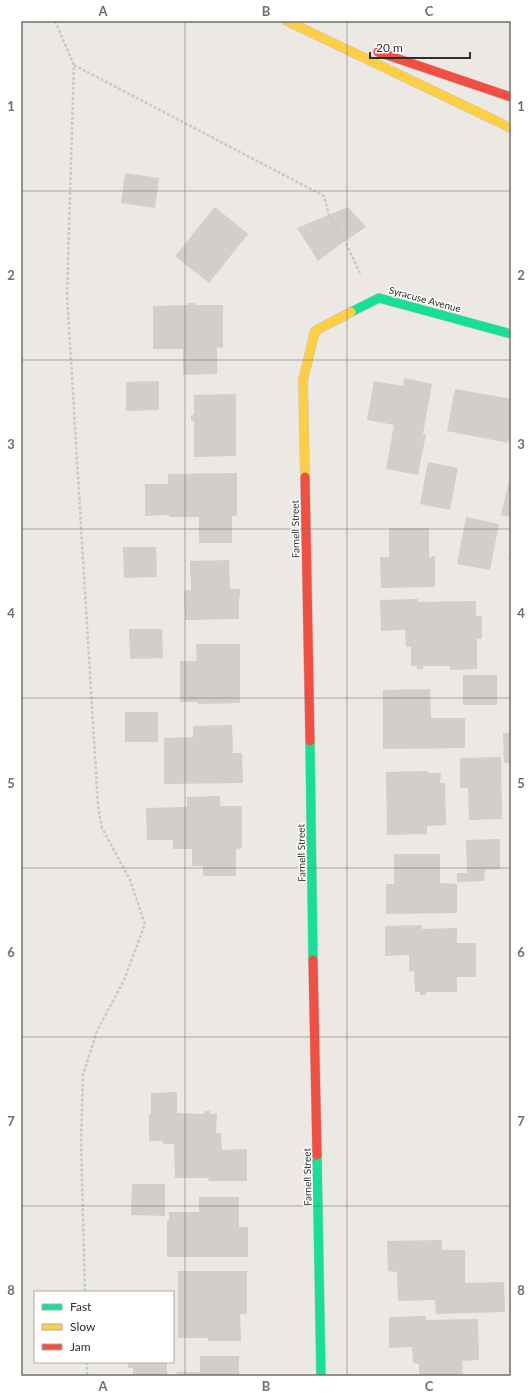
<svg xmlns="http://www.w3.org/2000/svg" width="532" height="1397" font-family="Lato,sans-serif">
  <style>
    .building { fill: #d1cecb }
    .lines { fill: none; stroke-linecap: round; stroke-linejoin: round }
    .fast-casing { stroke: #c5c4c5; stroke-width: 10 }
    .slow-casing { stroke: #c5c4c5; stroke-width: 10 }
    .jam-casing { stroke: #c5c4c5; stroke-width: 10 }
    .path { stroke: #c9c9c8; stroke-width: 2.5; stroke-dasharray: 3 2; stroke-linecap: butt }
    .fast { stroke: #16e098; stroke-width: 9 }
    .slow { stroke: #ffcf43; stroke-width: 9 }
    .jam { stroke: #f24e42; stroke-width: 9 }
    .grid { fill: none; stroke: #706f6e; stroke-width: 1; stroke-opacity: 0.55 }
    .labels { text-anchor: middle; stroke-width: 3; stroke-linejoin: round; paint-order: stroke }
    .street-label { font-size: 10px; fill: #2e2e2e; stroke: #fff }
    .neatline { fill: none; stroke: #706f6e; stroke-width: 1.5 }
    .grid-label { font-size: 13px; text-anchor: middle; font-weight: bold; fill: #706f6e }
  </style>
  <rect width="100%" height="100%" fill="#ece8e4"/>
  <path class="building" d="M 125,173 L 159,178 L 155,208 L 121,203 Z
    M 215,207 L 248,234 L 209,283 L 175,256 Z
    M 348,207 L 366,227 L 345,241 L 318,261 L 297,228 Z
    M 188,303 L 195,303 L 195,305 L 223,305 L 223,348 L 217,347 L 217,374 L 183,375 L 183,349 L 153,349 L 153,306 L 188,305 Z
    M 404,378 L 432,384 L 423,434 L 426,434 L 418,475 L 386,469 L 394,425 L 367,420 L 374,381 L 403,386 Z
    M 159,381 L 159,410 L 126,411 L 126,382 Z
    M 455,389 L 511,399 L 511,429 L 508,443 L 447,431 Z
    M 236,394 L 236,456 L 194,457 L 194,421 L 191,421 L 191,415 L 194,415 L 194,395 Z
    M 428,462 L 458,468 L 450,510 L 420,504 Z
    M 237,473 L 237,516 L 232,516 L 232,543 L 199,543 L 199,517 L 169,517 L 169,515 L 145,516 L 145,484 L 168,484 L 168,474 Z
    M 509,481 L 511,481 L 511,517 L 501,515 Z
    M 466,517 L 499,524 L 490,570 L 457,564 Z
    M 389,528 L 429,528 L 429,557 L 435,556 L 435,587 L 381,588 L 380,557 L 389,557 Z
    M 123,547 L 156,547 L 157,577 L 124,578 Z
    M 511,549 L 511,560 L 508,559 Z
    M 229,560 L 230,589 L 240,589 L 240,598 L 239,597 L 239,619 L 185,620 L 184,591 L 191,590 L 190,561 Z
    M 418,599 L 418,602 L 476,601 L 476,616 L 482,616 L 482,639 L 477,639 L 477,669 L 450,670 L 450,666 L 423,666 L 423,669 L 417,669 L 417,666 L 411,666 L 411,646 L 406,647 L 405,630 L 381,631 L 380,600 Z
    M 129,629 L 162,629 L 163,658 L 130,659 Z
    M 196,644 L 240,644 L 240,703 L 198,704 L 197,702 L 180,702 L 180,661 L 197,661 Z
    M 463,675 L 497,675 L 497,705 L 463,705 Z
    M 430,689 L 431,718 L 465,718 L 465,748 L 383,749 L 383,690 Z
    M 125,712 L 158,712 L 158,742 L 125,742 Z
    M 232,725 L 233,753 L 242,753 L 243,783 L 164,784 L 164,738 L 193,737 L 193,726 Z
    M 503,733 L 511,733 L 511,763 L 504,763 Z
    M 501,757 L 502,819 L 469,820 L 468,788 L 460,788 L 460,758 Z
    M 428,771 L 428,773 L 441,773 L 440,783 L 445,783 L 446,825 L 427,826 L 427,834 L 387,835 L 386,772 Z
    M 220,796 L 220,806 L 242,806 L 242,848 L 236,849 L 236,876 L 203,876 L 203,866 L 192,866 L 192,849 L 173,849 L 173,840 L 147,840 L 146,808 L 187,807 L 187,797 Z
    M 500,839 L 500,869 L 485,870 L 484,881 L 457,882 L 457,873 L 467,873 L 466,840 Z
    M 394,854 L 440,854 L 440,883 L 457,884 L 457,913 L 386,914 L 386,884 L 394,884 Z
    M 422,925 L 422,929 L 457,928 L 457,943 L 476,943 L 476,977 L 457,977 L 457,992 L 426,992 L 426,995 L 420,995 L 420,992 L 415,992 L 414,971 L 409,972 L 409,955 L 385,956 L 385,926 Z
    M 177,1092 L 177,1113 L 204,1114 L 205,1111 L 210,1111 L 210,1114 L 217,1114 L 216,1133 L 221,1133 L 222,1150 L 247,1149 L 247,1181 L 208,1181 L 209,1178 L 175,1178 L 174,1144 L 163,1144 L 163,1141 L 149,1141 L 149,1114 L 151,1114 L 151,1093 Z
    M 132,1184 L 165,1184 L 165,1216 L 131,1215 Z
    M 199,1197 L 239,1197 L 239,1227 L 248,1227 L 248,1257 L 167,1257 L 167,1221 L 169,1220 L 169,1212 L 199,1212 Z
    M 442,1240 L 442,1250 L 465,1250 L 465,1283 L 504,1282 L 505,1312 L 436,1314 L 435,1300 L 398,1301 L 397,1272 L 388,1271 L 387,1241 Z
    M 178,1271 L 247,1271 L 247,1314 L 240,1314 L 241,1341 L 208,1341 L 208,1338 L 178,1338 Z
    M 426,1316 L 426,1320 L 478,1319 L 479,1360 L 462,1361 L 463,1376 L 419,1376 L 419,1364 L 413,1363 L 412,1347 L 389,1348 L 389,1317 Z
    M 200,1356 L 239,1356 L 239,1376 L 177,1376 L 177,1372 L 200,1372 Z
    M 128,1362 L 167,1362 L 167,1376 L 133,1376 L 133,1368 L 128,1368 Z"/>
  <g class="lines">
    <g class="fast-casing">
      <path id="fast" d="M 351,312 L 379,298 L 511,334
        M 310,741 L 313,960
        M 317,1155 L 321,1376"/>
    </g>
    <g class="slow-casing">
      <path id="slow" d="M 287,21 L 511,128
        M 305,477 L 303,380 L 315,331 L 351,312"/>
    </g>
    <g class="jam-casing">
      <path id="jam" d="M 378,52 L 511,97
        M 305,477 L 310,741
        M 313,960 L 317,1155"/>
    </g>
    <path class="path" d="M 55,21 L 74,65 L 67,295 L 98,806 L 102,828 L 130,880 L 145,924 L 124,980 L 97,1031 L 83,1075 L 81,1141 L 85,1292
      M 74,65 L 324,196 L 329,215 L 345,241 L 361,276
      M 87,1362 L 87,1376"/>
    <use href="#fast" class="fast"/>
    <use href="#slow" class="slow"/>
    <use href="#jam" class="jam"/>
  </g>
  <path class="grid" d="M 185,21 L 185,1376M 347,21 L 347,1376M 21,191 L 511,191M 21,360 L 511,360M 21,529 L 511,529M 21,698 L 511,698M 21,868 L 511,868M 21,1037 L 511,1037M 21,1206 L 511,1206"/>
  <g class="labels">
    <g class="street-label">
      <text transform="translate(425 299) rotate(15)" y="4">Syracuse Avenue</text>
      <text transform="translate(295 529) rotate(-91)" y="4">Farnell Street</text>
      <text transform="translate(301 853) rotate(-91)" y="4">Farnell Street</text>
      <text transform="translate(307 1177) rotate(-91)" y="4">Farnell Street</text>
    </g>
  </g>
  <rect width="532" height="1397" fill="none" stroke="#ffffff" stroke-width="44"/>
  <rect x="34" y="1291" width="140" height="72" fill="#ffffff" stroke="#ababab"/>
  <rect x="42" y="1304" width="20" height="6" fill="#16e098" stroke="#ababab"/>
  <text x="70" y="1311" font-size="12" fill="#2e2e2e">Fast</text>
  <rect x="42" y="1324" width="20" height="6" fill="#ffcf43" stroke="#ababab"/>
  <text x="70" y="1331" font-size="12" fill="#2e2e2e">Slow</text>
  <rect x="42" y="1344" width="20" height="6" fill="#f24e42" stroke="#ababab"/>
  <text x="70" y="1351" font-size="12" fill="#2e2e2e">Jam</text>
  <path d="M370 52v6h100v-6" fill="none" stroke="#2e2e2e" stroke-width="2"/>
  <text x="376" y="52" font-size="12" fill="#2e2e2e" stroke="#ffffff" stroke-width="3" paint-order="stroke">20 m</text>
  <rect x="22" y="22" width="488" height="1353" class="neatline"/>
  <g class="grid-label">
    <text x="103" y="16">A</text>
    <text x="266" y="16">B</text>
    <text x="429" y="16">C</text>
    <text x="11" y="111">1</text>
    <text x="521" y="111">1</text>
    <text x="11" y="280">2</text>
    <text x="521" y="280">2</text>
    <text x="11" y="449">3</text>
    <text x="521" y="449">3</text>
    <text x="11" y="618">4</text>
    <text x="521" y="618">4</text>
    <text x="11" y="788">5</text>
    <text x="521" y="788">5</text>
    <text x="11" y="957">6</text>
    <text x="521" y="957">6</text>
    <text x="11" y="1126">7</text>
    <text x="521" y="1126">7</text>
    <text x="11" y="1295">8</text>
    <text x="521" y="1295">8</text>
    <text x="103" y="1391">A</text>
    <text x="266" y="1391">B</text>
    <text x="429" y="1391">C</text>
  </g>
</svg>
